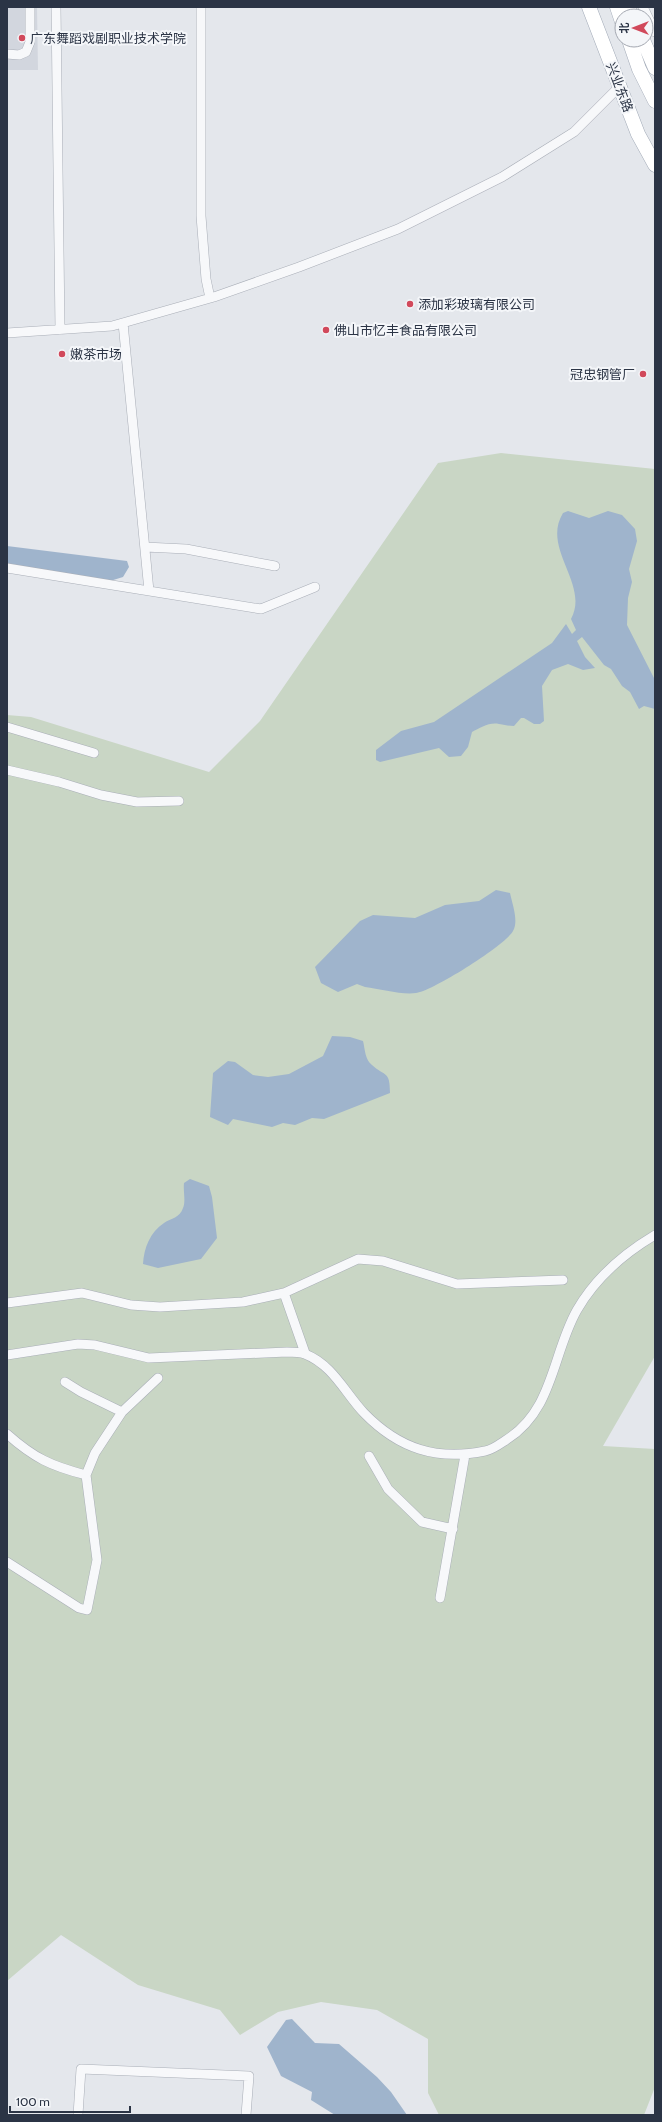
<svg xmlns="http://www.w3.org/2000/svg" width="662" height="2122" font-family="Cabin,'Noto Sans SC',sans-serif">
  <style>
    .built { fill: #d2d6de }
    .green { fill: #c9d6c5 }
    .water { fill: #9fb4cc }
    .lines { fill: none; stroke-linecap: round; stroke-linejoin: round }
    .street-casing { stroke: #a9aeb7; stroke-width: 10 }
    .primary-casing { stroke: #a3abb8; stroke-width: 15 }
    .street { stroke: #f7f8fa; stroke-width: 9 }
    .primary { stroke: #fff; stroke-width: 14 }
    .poi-dot { fill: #d1495b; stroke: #f4f6f9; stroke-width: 1.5 }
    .labels { text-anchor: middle; stroke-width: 4; stroke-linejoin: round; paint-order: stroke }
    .poi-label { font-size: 13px; fill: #2b3445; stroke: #f4f6f9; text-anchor: start }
    .street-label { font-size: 13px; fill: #2b3445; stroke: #f4f6f9 }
  </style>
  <rect width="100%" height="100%" fill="#e4e7ec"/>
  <path class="built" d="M 7,7 L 37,7 L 38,70 L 7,70 Z"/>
  <path class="green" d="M 501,453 L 655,469 L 655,1356 L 603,1446 L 655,1449 L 655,2087 L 644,2115 L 439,2115 L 428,2093 L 428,2039 L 377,2010 L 321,2002 L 278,2012 L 240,2035 L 220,2010 L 138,1985 L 61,1935 L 7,1981 L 7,715 L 31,717 L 209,772 L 260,721 L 438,463 Z"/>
  <path class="water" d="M 568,511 L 589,518 L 608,511 L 622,515 L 635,529 L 637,541 L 629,569 L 632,582 L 628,598 L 627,625 L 655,680 L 655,709 L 644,706 L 639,709 L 630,692 L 622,686 L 611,669 L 604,665 L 582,637 L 577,641 L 585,657 L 595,668 L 583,670 L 568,664 L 552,670 L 542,686 L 544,721 L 540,724 L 534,724 L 524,718 L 521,718 L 514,726 C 508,726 505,725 499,724 C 489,722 480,728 472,732 L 468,747 L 461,756 L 449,757 L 439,748 L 380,762 L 376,760 L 376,750 L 401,731 L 434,722 L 552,643 L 566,624 L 572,634 L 576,630 L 571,619 C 590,584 541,549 563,513 Z
    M 7,546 L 127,561 L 129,567 L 123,577 L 110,581 L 7,564 Z
    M 496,890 L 510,893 C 512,903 519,921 513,931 C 506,945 431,992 416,993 C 402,995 380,989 365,987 L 357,984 L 338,992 L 321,983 L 315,967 L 360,921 L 373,915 L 415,918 L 445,905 L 479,901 Z
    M 332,1036 L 350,1037 L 363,1041 C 365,1049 365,1060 372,1065 C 385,1077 390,1070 390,1093 L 324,1119 L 312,1118 L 295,1125 L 283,1123 L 272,1127 L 233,1119 L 228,1125 L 210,1117 L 213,1073 L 228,1061 L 235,1062 L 253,1075 L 268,1077 L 289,1074 L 323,1056 Z
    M 190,1179 L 209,1186 L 212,1197 L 217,1238 L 201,1259 L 158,1268 L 143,1264 C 144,1248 150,1232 164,1223 C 171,1218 180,1218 183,1208 C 186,1201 183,1191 184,1183 Z
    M 292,2019 L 315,2043 L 339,2044 L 377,2077 L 391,2092 L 407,2115 L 335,2115 L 311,2100 L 312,2092 L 281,2076 L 267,2047 L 286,2020 Z"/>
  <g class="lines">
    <g class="street-casing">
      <path id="street" d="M 56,7 L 60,330
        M 201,7 L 201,216 L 206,279 L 210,298
        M 643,7 L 655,32
        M 7,54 L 19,55 L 26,52 L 30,42 L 30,7
        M 123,323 L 149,591
        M 7,333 L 112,326 L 214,297 L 299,267 L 398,229 L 502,177 L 574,132 L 619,87
        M 145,547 L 186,549 L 275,566
        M 7,568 L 261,609 L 315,587
        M 7,727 L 94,753
        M 7,770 L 59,782 L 101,795 L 137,802 L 179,801
        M 284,1293 L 305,1353
        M 7,1303 L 82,1293 L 131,1305 L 160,1307 L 243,1302 L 284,1293 L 358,1259 L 383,1261 L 457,1284 L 563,1280
        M 7,1355 L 78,1344 L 95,1345 L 149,1358 L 287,1352 C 293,1352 300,1352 305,1354 C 333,1365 345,1393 364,1413 C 399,1449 437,1461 485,1451 C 492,1450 500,1444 506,1440 C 554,1410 552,1354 577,1310 C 596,1277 623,1254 655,1235
        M 65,1382 L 81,1392 L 122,1412
        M 7,1434 C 34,1458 51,1466 86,1475
        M 369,1456 L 388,1489 L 422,1522 L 453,1529
        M 7,1562 L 79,1608 L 87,1610 L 97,1560 L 86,1475 L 95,1453 L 122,1412 L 158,1378
        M 440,1598 L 465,1455
        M 78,2115 L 81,2069 L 249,2076 L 246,2115"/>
    </g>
    <g class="primary-casing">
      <path id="primary" d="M 589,7 L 638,134 L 655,165
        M 617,7 L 622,22
        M 628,7 L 632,16
        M 629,40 L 639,69 L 655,101
        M 643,40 L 655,68"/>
    </g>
    <use href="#street" class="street"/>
    <use href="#primary" class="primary"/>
  </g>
  <g class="poi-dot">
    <circle cx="22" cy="38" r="4"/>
    <circle cx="410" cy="304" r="4"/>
    <circle cx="326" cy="330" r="4"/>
    <circle cx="62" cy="354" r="4"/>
    <circle cx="643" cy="374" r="4"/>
  </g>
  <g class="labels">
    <g class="poi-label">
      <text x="30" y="43">广东舞蹈戏剧职业技术学院</text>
      <text x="418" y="309">添加彩玻璃有限公司</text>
      <text x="334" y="335">佛山市忆丰食品有限公司</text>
      <text x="70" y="359">嫩茶市场</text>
      <text x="635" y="379" text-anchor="end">冠忠钢管厂</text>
    </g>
    <g class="street-label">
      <text transform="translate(620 87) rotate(69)" y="5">兴业东路</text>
    </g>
  </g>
  <rect width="662" height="2122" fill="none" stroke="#2b3445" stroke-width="16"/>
  <g transform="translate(634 28) rotate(270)"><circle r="19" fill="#f4f6f9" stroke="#a4a8b1"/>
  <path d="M0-3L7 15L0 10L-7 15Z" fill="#d1495b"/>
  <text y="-6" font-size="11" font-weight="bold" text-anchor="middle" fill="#2b3445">北</text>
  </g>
  <path d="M10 2106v6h120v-6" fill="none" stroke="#2b3445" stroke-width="2"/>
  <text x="16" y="2106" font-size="12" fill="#2b3445" stroke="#f4f6f9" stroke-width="3" paint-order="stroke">100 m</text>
</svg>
